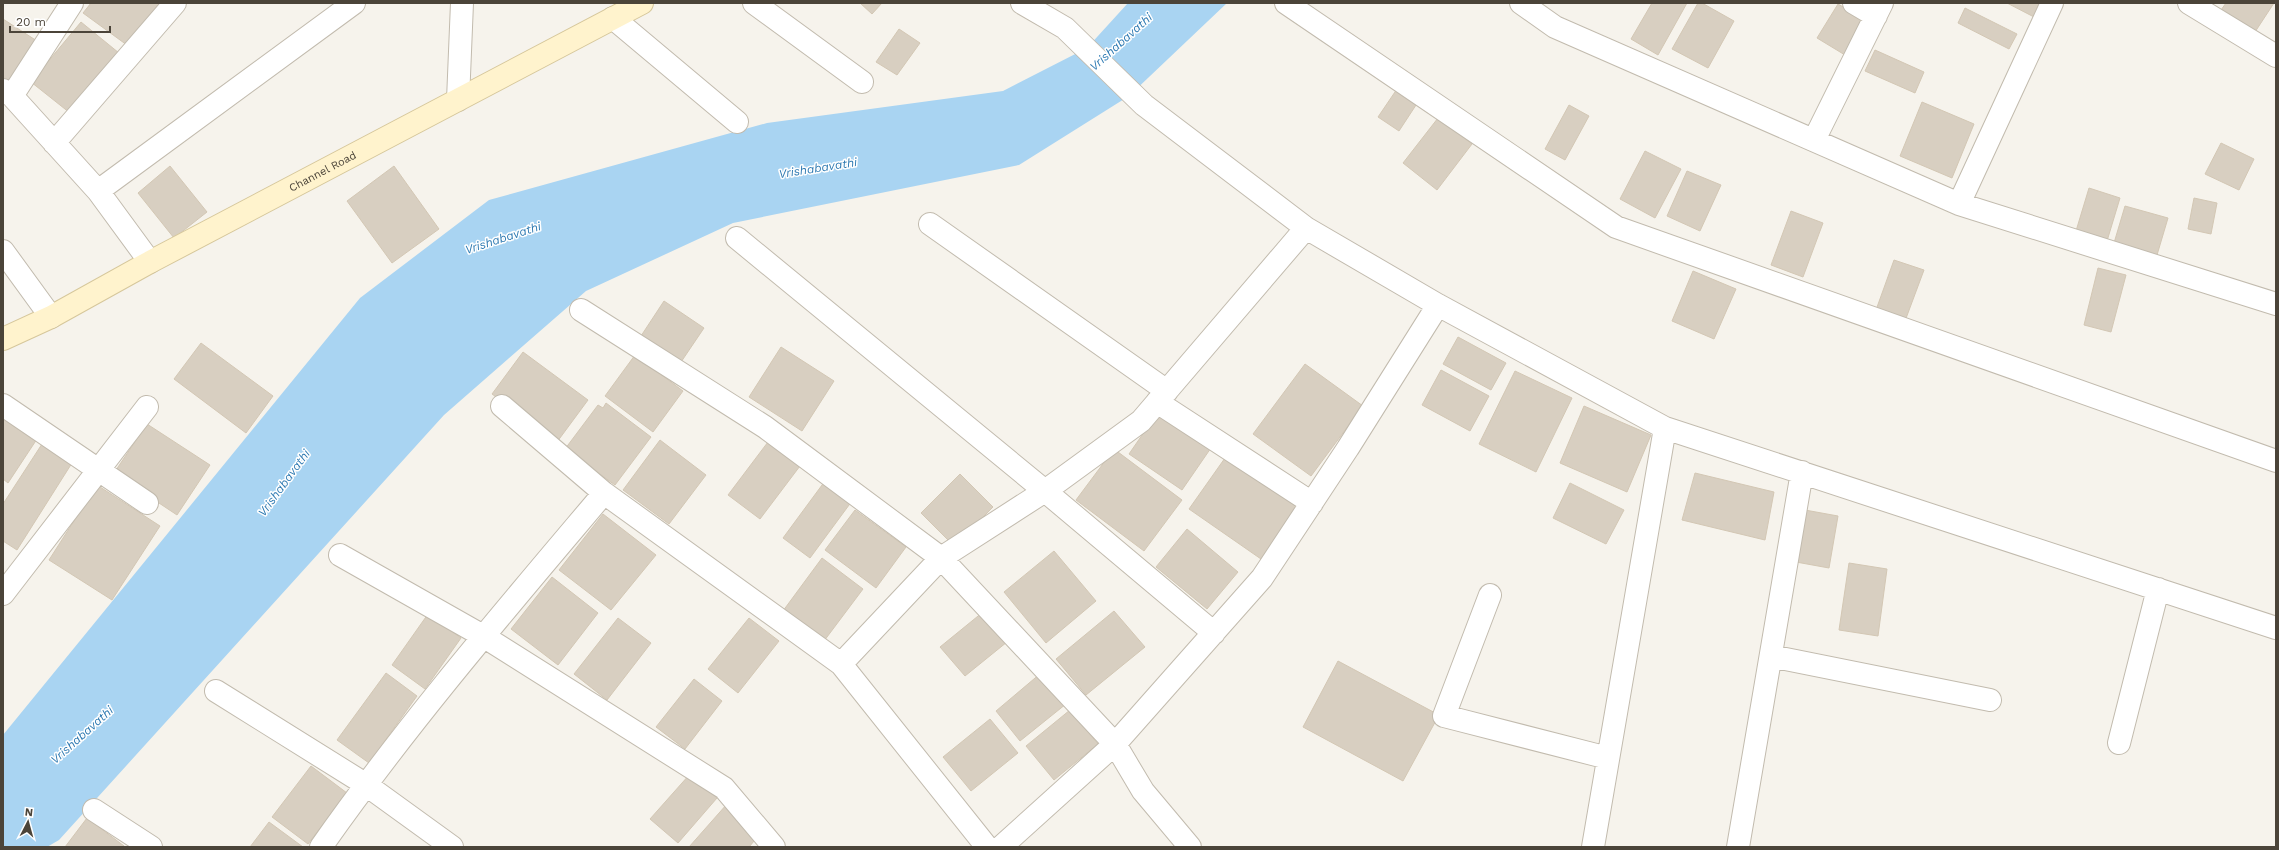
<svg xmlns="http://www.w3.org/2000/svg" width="2279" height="850" font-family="'Work Sans',sans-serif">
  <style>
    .water { fill: #a9d4f2 }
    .building { fill: #d8cfc1; stroke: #d3c7b4 }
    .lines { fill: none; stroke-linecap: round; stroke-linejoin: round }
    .street-casing { stroke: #c2bbae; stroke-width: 24 }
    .secondary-casing { stroke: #d6c79b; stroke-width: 24 }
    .street { stroke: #fff; stroke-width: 22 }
    .secondary { stroke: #fff3cd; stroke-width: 22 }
    .labels { text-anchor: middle; stroke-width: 3; stroke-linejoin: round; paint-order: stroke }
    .street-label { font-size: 11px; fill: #4b4439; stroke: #fff }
    .water-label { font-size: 12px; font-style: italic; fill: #2e7ab2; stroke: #fff }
  </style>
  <rect width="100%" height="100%" fill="#f6f3ec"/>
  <path class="water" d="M 1128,3 L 1227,3 L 1129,96 L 1019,165 L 733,223 L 586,291 L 444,415 L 59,840 L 47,847 L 3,847 L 3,735 L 360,298 L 489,200 L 767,123 L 1003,91 L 1087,48 Z"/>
  <path class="building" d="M 91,3 L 165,3 L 131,48 L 83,13 Z
    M 860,3 L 882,3 L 872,14 Z
    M 1652,3 L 1687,3 L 1658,55 L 1631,39 Z
    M 1698,3 L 1702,3 L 1734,21 L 1708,68 L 1672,49 Z
    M 2007,3 L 2041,3 L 2034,17 Z
    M 2226,3 L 2274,3 L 2255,32 L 2221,10 Z
    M 1838,4 L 1866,20 L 1845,55 L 1817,38 Z
    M 1965,8 L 2017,34 L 2009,49 L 1958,23 Z
    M 3,19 L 37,41 L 9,83 L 3,79 Z
    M 81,22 L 119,53 L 70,113 L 31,82 Z
    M 899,29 L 920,43 L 897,75 L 876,62 Z
    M 1875,50 L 1924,72 L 1915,93 L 1865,71 Z
    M 1397,89 L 1418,102 L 1399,131 L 1378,117 Z
    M 1922,102 L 1974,124 L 1952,178 L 1900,156 Z
    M 1569,105 L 1589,116 L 1565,160 L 1545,149 Z
    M 1438,118 L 1472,144 L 1437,190 L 1403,163 Z
    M 2221,143 L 2254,159 L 2239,190 L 2205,174 Z
    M 1645,151 L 1681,169 L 1655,218 L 1620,199 Z
    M 170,166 L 207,212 L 174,238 L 138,193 Z
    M 394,166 L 439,229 L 392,263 L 347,201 Z
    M 1687,171 L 1721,185 L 1700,231 L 1667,216 Z
    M 2089,188 L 2120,198 L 2107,241 L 2076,231 Z
    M 2194,198 L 2217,203 L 2211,234 L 2188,229 Z
    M 2125,206 L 2168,218 L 2157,255 L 2114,243 Z
    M 1791,211 L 1823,223 L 1803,277 L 1771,265 Z
    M 1894,260 L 1924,270 L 1905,321 L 1876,310 Z
    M 2098,268 L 2126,275 L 2111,332 L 2084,325 Z
    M 1693,271 L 1736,289 L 1714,339 L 1672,321 Z
    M 664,301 L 704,328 L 679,365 L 639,339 Z
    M 1458,337 L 1506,363 L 1491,390 L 1443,364 Z
    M 201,343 L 273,396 L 246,433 L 174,379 Z
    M 781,347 L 834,381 L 802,431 L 749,397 Z
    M 523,352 L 588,400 L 557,442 L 492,394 Z
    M 635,355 L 683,391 L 653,432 L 605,396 Z
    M 1305,364 L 1363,406 L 1311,476 L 1253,434 Z
    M 1441,370 L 1489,396 L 1470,431 L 1422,405 Z
    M 1515,371 L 1572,398 L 1536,472 L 1479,444 Z
    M 606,403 L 651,437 L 615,485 L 565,449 L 598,405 L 603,408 Z
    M 1584,406 L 1651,435 L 1627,492 L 1560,463 Z
    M 1160,409 L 1213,445 L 1182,490 L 1129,454 Z
    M 3,416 L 37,439 L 8,483 L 3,479 Z
    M 147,424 L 210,465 L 177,515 L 114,473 Z
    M 771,438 L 803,462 L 760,519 L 728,495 Z
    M 660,440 L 706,475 L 669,524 L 623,490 Z
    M 42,444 L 72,463 L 17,550 L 3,541 L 3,504 Z
    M 1114,449 L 1182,500 L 1144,551 L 1076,500 Z
    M 1225,458 L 1297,507 L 1261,559 L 1189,509 Z
    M 1695,473 L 1774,492 L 1765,540 L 1682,520 Z
    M 960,474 L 993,507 L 954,546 L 921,513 Z
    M 825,481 L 852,501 L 810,558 L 783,538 Z
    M 1570,483 L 1624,510 L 1606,544 L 1553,518 Z
    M 97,485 L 160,526 L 112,600 L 49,560 Z
    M 855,510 L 906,547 L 876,588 L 825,550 Z
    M 1805,510 L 1838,516 L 1829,568 L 1796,562 Z
    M 603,514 L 656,555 L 611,610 L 559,570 Z
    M 1187,529 L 1238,572 L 1207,609 L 1156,567 Z
    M 1054,551 L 1096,601 L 1046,643 L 1004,592 Z
    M 822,558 L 863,589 L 821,645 L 780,615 Z
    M 1849,563 L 1887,569 L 1878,636 L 1839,630 Z
    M 552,577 L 598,613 L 558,665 L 511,629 Z
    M 1114,611 L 1145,647 L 1086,695 L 1056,659 Z
    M 983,612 L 1007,642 L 965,676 L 940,647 Z
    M 428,614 L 461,638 L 425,689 L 392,665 Z
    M 618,618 L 651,643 L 607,700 L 574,674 Z
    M 749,618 L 779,641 L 738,693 L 708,669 Z
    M 1338,661 L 1439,715 L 1403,781 L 1303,727 Z
    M 386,673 L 417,696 L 369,763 L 337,740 Z
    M 1041,673 L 1066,704 L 1020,741 L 996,711 Z
    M 694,679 L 722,701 L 685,749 L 656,727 Z
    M 1070,710 L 1098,744 L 1054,780 L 1026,746 Z
    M 990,719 L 1018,753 L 971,791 L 943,757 Z
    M 311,766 L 347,793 L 308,844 L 272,817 Z
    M 690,774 L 717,798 L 678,843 L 650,819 Z
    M 727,804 L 760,834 L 749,847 L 689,847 Z
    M 87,818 L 124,846 L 122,847 L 65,847 Z
    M 269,822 L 303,847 L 250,847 Z"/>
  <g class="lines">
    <g class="street-casing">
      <path id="street" d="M 754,3 L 862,82
        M 1022,3 L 1065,28 L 1144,105 L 1306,228 L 1438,305 L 1665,428 L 2276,628
        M 1286,3 L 1616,227 L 2276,461
        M 1521,3 L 1555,27 L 1959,204 L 2276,304
        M 1854,3 L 1876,16
        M 2189,3 L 2276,56
        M 613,18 L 737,122
        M 3,90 L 12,96 L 98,191 L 150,262
        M 12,96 L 72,3
        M 458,100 L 462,3
        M 1814,140 L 1882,3
        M 54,143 L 175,3
        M 98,191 L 354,3
        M 1959,204 L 2052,3
        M 930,224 L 1167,391
        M 737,238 L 1045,491 L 1214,633
        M 3,251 L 51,317
        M 581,310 L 765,427 L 941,558 L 1115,744 L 1001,847
        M 1157,402 L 1312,503
        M 3,405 L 147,503
        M 502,406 L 604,493 L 841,664 L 987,847
        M 340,555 L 483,636 L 724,788 L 774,847
        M 3,594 L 147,407
        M 1490,595 L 1444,716 L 1608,758
        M 1771,656 L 1990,700
        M 841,664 L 941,558 L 1045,491 L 1141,421 L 1306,228
        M 216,691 L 365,784 L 452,847
        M 2119,743 L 2158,589
        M 94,810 L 151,847
        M 321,847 C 408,723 507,608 604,493
        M 1190,847 L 1143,791 L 1115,744 L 1262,578 L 1348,448 L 1438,305
        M 1593,847 L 1665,428
        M 1738,847 L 1802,472"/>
    </g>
    <g class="secondary-casing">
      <g id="secondary">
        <path id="s1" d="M 3,339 L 51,317 L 150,262 L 642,3"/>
      </g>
    </g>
    <use href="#street" class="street"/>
    <use href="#secondary" class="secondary"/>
  </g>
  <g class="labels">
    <g class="street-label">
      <text dy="4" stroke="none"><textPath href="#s1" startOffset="361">Channel Road</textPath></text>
    </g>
    <g class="water-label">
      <text transform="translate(1121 42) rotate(-42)" y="4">Vrishabavathi</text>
      <text transform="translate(818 168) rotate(-9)" y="4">Vrishabavathi</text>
      <text transform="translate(503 238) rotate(-18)" y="4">Vrishabavathi</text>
      <text transform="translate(284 483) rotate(-54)" y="4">Vrishabavathi</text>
      <text transform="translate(82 735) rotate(-42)" y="4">Vrishabavathi</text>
    </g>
  </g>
  <rect width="2279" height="850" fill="none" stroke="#4b4439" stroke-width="8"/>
  <g transform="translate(28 822) rotate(6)" stroke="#ffffff" stroke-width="3" paint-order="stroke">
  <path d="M0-3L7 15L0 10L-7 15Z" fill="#4b4439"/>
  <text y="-6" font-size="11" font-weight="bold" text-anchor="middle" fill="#4b4439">N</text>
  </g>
  <path d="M10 26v6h100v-6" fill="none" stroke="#4b4439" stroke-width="2"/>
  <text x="16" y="26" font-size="12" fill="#4b4439" stroke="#ffffff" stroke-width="3" paint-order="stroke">20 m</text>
</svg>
